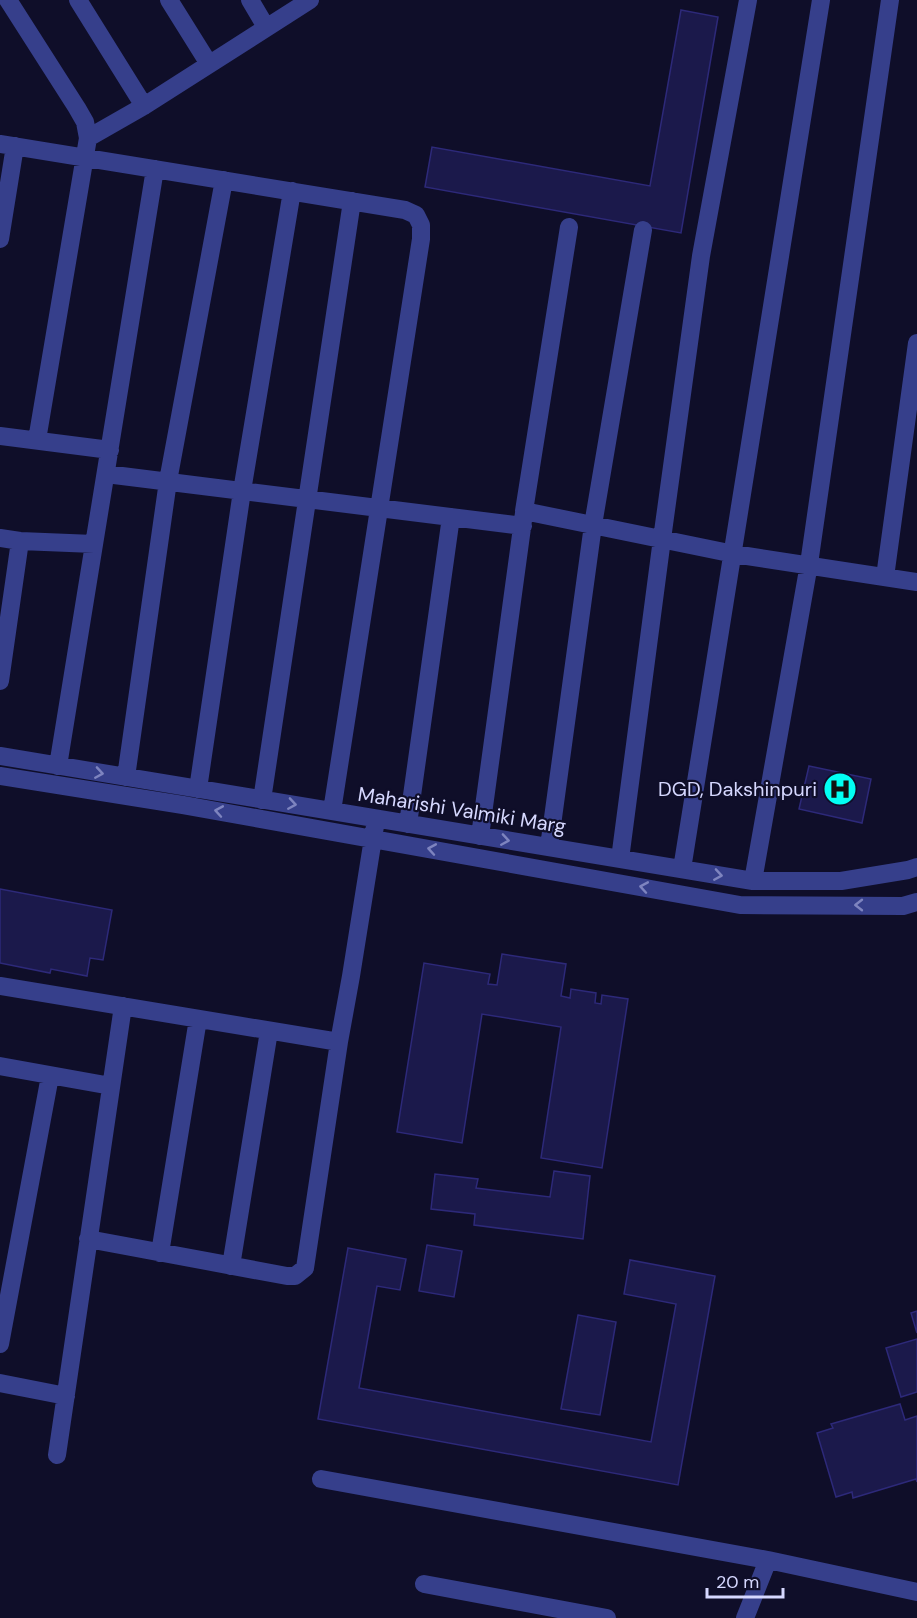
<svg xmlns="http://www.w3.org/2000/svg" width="917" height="1618" font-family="'DM Sans',sans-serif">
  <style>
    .building { fill: #1b194b; stroke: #2d2979; stroke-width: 1.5 }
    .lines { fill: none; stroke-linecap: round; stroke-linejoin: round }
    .minor { stroke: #363f8b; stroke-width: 18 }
    .oneway { stroke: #7e84bf }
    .labels { text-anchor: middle; stroke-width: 4.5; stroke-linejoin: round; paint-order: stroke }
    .poi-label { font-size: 20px; fill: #d6d8ff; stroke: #0f0e29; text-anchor: end }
    .street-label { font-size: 20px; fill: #d6d8ff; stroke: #0f0e29 }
  </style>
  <rect width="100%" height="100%" fill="#0f0e29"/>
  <path class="building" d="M 681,10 L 718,17 L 681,233 L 425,187 L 432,147 L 650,186 Z
    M 809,766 L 871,779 L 862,823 L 799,809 Z
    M 0,889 L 112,910 L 103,960 L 90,958 L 87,976 L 51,969 L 50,973 L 0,963 Z
    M 502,954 L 566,964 L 561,996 L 570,998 L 571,989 L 596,993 L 595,1003 L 601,1004 L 602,995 L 628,999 L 602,1168 L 541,1158 L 561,1027 L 482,1014 L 462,1143 L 397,1132 L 424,963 L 490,974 L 488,984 L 497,985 Z
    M 554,1171 L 590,1176 L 583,1239 L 474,1225 L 475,1214 L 431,1209 L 435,1174 L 478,1179 L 476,1188 L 550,1197 Z
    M 427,1245 L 462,1251 L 454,1297 L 419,1291 Z
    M 348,1248 L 406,1259 L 400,1290 L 377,1286 L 359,1388 L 651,1442 L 676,1304 L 624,1294 L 630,1260 L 715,1276 L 678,1485 L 318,1419 Z
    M 917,1311 L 917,1333 L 911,1313 Z
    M 578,1315 L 616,1322 L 600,1415 L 561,1409 Z
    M 917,1339 L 917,1392 L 901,1397 L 886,1348 Z
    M 900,1404 L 905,1420 L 917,1416 L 917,1482 L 916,1479 L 853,1498 L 852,1492 L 836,1497 L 817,1433 L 833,1428 L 831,1424 Z"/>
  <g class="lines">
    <path class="minor" d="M 8,0 L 77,108 L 85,122 L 88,138 L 37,440
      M 78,0 L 144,106
      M 169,0 L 209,64
      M 250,0 L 266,27
      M 88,138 L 144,106 L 310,0
      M 0,144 L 405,210 L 416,215 L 421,225 L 421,239 L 332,811
      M 569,227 L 524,511 L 734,554 L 917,582
      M 0,239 L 15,146
      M 0,436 L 110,450
      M 106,474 L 523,526
      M 0,538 L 20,541 L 94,544
      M 885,577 L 917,343
      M 0,681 L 20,541
      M 0,756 L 753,881 L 841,881 L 908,870 L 917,867
      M 58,766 L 155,169
      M 0,776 L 183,805 L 740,905 L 903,906 L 917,902
      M 126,777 L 168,481 L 224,180
      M 198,789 L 242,491 L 292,191
      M 262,800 L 352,201
      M 408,824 L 451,517
      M 480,836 L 524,513
      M 549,847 L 593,525 L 643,230
      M 620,859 L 662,539 L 701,256 L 748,0
      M 682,869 L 821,0
      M 753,881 L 809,564 L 890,0
      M 0,986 L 339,1042
      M 0,1066 L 111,1086
      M 88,1239 L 287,1276 L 295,1276 L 305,1268 L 339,1042 L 351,976 L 375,826
      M 160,1253 L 198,1019
      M 231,1266 L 269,1031
      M 0,1344 L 50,1076
      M 0,1383 L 66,1396
      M 57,1455 L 123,1006
      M 321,1479 L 768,1560 L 917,1592
      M 424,1584 L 607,1618
      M 745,1618 L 768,1560"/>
  </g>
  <defs><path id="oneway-chevron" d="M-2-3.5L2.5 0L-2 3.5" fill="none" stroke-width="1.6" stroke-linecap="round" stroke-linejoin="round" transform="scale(1.5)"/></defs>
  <g class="oneway">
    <use href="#oneway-chevron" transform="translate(99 773) rotate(9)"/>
    <use href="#oneway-chevron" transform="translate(292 804) rotate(9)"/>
    <use href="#oneway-chevron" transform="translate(219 811) rotate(-170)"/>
    <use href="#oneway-chevron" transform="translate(505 840) rotate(9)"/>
    <use href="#oneway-chevron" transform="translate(432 849) rotate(-170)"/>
    <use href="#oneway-chevron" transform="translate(718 875) rotate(9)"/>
    <use href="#oneway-chevron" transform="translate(644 887) rotate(-170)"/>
    <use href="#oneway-chevron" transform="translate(859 905) rotate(-180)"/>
  </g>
  <defs>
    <g id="hospital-disc" transform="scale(1.725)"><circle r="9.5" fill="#02fff3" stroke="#0f0e29"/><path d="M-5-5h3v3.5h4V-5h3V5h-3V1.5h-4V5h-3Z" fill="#111"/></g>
  </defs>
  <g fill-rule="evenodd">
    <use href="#hospital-disc" x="840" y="789"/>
  </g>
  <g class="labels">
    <g class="poi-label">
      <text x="817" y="796">DGD, Dakshinpuri</text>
    </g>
    <g class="street-label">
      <text transform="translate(462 810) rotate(9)" y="7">Maharishi Valmiki Marg</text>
    </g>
  </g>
  <path d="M707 1588v9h76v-9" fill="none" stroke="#d6d8ff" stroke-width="3"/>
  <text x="716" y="1588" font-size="18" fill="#d6d8ff" stroke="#0f0e29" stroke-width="4.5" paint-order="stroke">20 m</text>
</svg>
